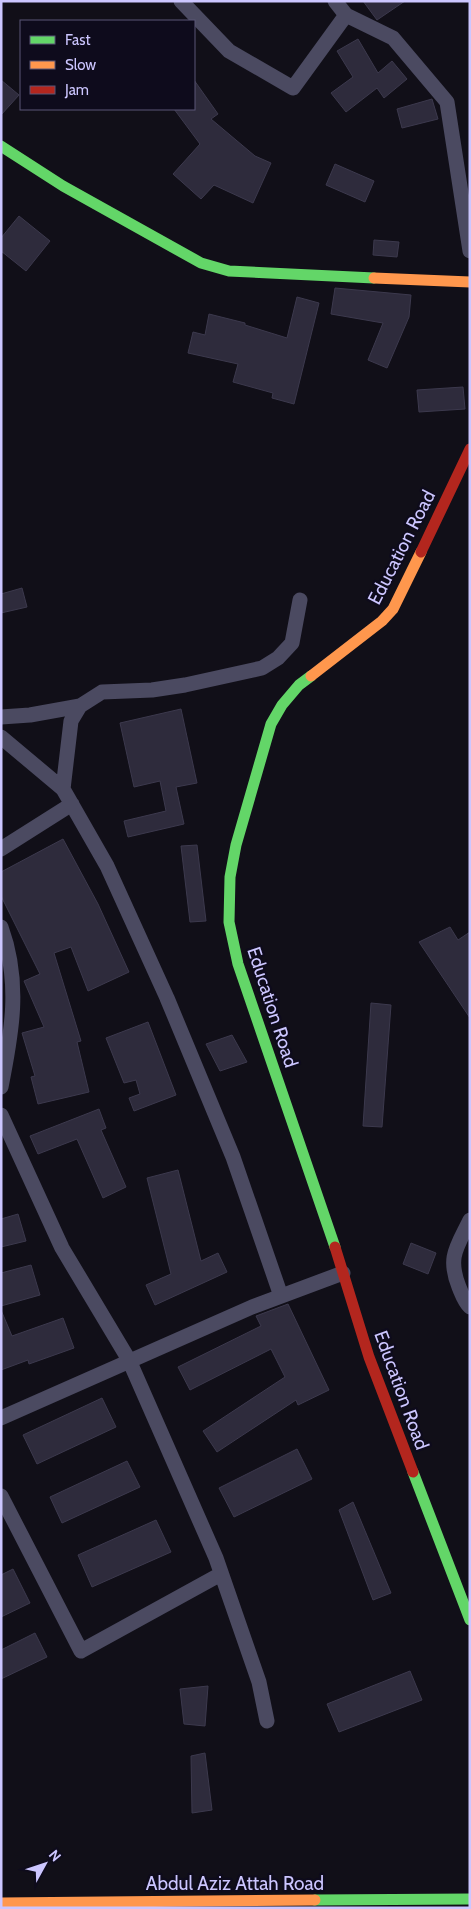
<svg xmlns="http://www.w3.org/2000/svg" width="471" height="1909" font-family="Cabin,sans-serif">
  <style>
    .building { fill: #2e2b3c; stroke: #3c394d }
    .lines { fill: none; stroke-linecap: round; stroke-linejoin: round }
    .street { stroke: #4b4a61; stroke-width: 15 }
    .fast { stroke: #63d668; stroke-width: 11 }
    .slow { stroke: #ff974d; stroke-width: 11 }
    .jam { stroke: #b3261e; stroke-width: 11 }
    .labels { text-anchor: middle; stroke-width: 4.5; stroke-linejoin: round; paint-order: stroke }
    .street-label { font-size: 19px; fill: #ccc6ff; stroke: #0e0b1c }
  </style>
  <rect width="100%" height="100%" fill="#110f18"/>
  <path class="building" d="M 363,1 L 405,1 L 377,20 Z
    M 358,39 L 378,73 L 392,61 L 407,79 L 384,98 L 377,88 L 346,112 L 331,93 L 353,77 L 337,51 Z
    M 1,80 L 19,95 L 1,115 Z
    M 194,80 L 218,114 L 211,119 L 255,156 L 271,163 L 253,203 L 214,185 L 201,199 L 173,174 L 200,144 L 174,109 L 194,109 Z
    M 432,99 L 438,119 L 402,128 L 397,109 Z
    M 335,164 L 374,181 L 365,202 L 326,185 Z
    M 19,216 L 50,241 L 26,271 L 1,251 L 1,238 Z
    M 374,240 L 399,242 L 397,257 L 373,255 Z
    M 335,288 L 411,295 L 409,317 L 387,368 L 368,360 L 383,323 L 331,314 Z
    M 297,297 L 319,303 L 294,404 L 272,398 L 273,393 L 233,382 L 238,364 L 188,353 L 193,332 L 205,335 L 209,314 L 245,323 L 245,325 L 287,338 Z
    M 463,387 L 465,409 L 419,412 L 417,390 Z
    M 22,588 L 27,607 L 1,613 L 1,594 Z
    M 181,709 L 197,783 L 176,787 L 184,824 L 128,837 L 124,821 L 166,811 L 160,781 L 134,787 L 120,723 Z
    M 63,839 L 98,904 L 129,972 L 88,991 L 71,947 L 54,953 L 81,1041 L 77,1042 L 89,1092 L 38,1104 L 31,1077 L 35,1076 L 22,1033 L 44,1027 L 24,981 L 40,974 L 1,896 L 1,872 Z
    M 197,845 L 206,921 L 190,922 L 181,846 Z
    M 450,927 L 458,940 L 470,932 L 470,1018 L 419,942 Z
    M 371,1003 L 391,1005 L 382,1127 L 363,1126 Z
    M 148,1022 L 176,1095 L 134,1111 L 129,1098 L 140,1094 L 136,1080 L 124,1083 L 106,1038 Z
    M 232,1035 L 247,1062 L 220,1071 L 206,1044 Z
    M 99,1109 L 106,1128 L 101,1130 L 126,1187 L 103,1198 L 77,1139 L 38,1154 L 30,1136 Z
    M 178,1170 L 201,1261 L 218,1253 L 227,1272 L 155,1305 L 146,1285 L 171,1274 L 147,1178 Z
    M 18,1214 L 26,1241 L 1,1247 L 1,1219 Z
    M 411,1243 L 436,1253 L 428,1274 L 403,1264 Z
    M 31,1265 L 40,1295 L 1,1306 L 1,1273 Z
    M 288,1304 L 329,1390 L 298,1405 L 296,1400 L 217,1452 L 203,1431 L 285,1377 L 271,1349 L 190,1390 L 178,1367 L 261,1326 L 256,1316 Z
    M 1,1310 L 12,1336 L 63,1318 L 74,1348 L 29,1364 L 28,1360 L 1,1370 Z
    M 102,1398 L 116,1427 L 37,1464 L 23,1435 Z
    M 297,1449 L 312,1479 L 234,1517 L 219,1488 Z
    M 127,1461 L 140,1487 L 62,1523 L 50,1497 Z
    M 353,1502 L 391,1593 L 373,1600 L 339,1510 Z
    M 156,1520 L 171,1552 L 92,1587 L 78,1555 Z
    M 13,1569 L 30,1603 L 1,1617 L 1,1575 Z
    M 35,1633 L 47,1657 L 1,1679 L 1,1650 Z
    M 410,1671 L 422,1700 L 339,1732 L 327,1704 Z
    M 208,1686 L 205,1726 L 184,1724 L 180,1689 Z
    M 205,1753 L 212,1810 L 192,1813 L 191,1756 Z"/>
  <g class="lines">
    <path class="street" d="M 181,1 L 229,51 L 293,88 L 346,15 L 335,1
      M 346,15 L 393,38 L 447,102 L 470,251
      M 1,717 L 30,715 L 80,706
      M 1,737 L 63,789 L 107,866 L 167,998 L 233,1157 L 281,1296
      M 63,789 L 71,721 L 80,706 L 102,692 L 152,690 L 185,685 L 262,668 L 278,658 L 292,643 L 300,600
      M 1,849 L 72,804
      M 1,927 C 21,982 12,1032 1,1087
      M 1,1115 L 62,1248 L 129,1360 L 216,1558 L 259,1682 L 267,1721
      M 470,1220 C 457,1247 447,1257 459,1287 C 462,1294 464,1301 470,1307
      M 1,1418 L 252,1307 L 343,1273
      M 1,1496 L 81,1651 L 221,1574"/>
    <path class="fast" d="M 1,146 L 63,186 L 201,263 L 229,271 L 374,278
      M 311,676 L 299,685 L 282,705 L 271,724 L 236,845 L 230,877 L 229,922 L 238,964 L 335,1247
      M 413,1472 L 470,1620
      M 315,1900 L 470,1899"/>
    <path class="slow" d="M 374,278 L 470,282
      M 311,676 L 382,621 L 393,609 L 421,552
      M 1,1903 L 315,1900"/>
    <path class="jam" d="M 421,552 L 470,449
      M 335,1247 L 369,1357 L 413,1472"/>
  </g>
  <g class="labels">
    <g class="street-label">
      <text transform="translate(401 547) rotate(-63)" y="7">Education Road</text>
      <text transform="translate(273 1007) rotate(72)" y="7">Education Road</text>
      <text transform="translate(402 1390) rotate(70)" y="7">Education Road</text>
      <text x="235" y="1890">Abdul Aziz Attah Road</text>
    </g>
  </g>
  <rect width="471" height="1909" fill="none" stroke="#ccc6ff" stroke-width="5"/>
  <rect x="20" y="20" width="175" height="90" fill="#0e0b1c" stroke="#5a5677"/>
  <rect x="30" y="36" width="25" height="8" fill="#63d668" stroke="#5a5677"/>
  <text x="65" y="45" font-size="15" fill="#ccc6ff">Fast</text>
  <rect x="30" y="61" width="25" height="8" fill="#ff974d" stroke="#5a5677"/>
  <text x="65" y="70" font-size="15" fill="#ccc6ff">Slow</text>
  <rect x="30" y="86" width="25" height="8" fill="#b3261e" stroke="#5a5677"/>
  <text x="65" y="95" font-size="15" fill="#ccc6ff">Jam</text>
  <g transform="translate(45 1864) rotate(50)" stroke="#0e0b1c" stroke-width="4" paint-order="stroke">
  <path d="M0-4L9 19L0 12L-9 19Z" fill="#ccc6ff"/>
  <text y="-8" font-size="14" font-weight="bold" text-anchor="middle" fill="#ccc6ff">N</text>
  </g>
</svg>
